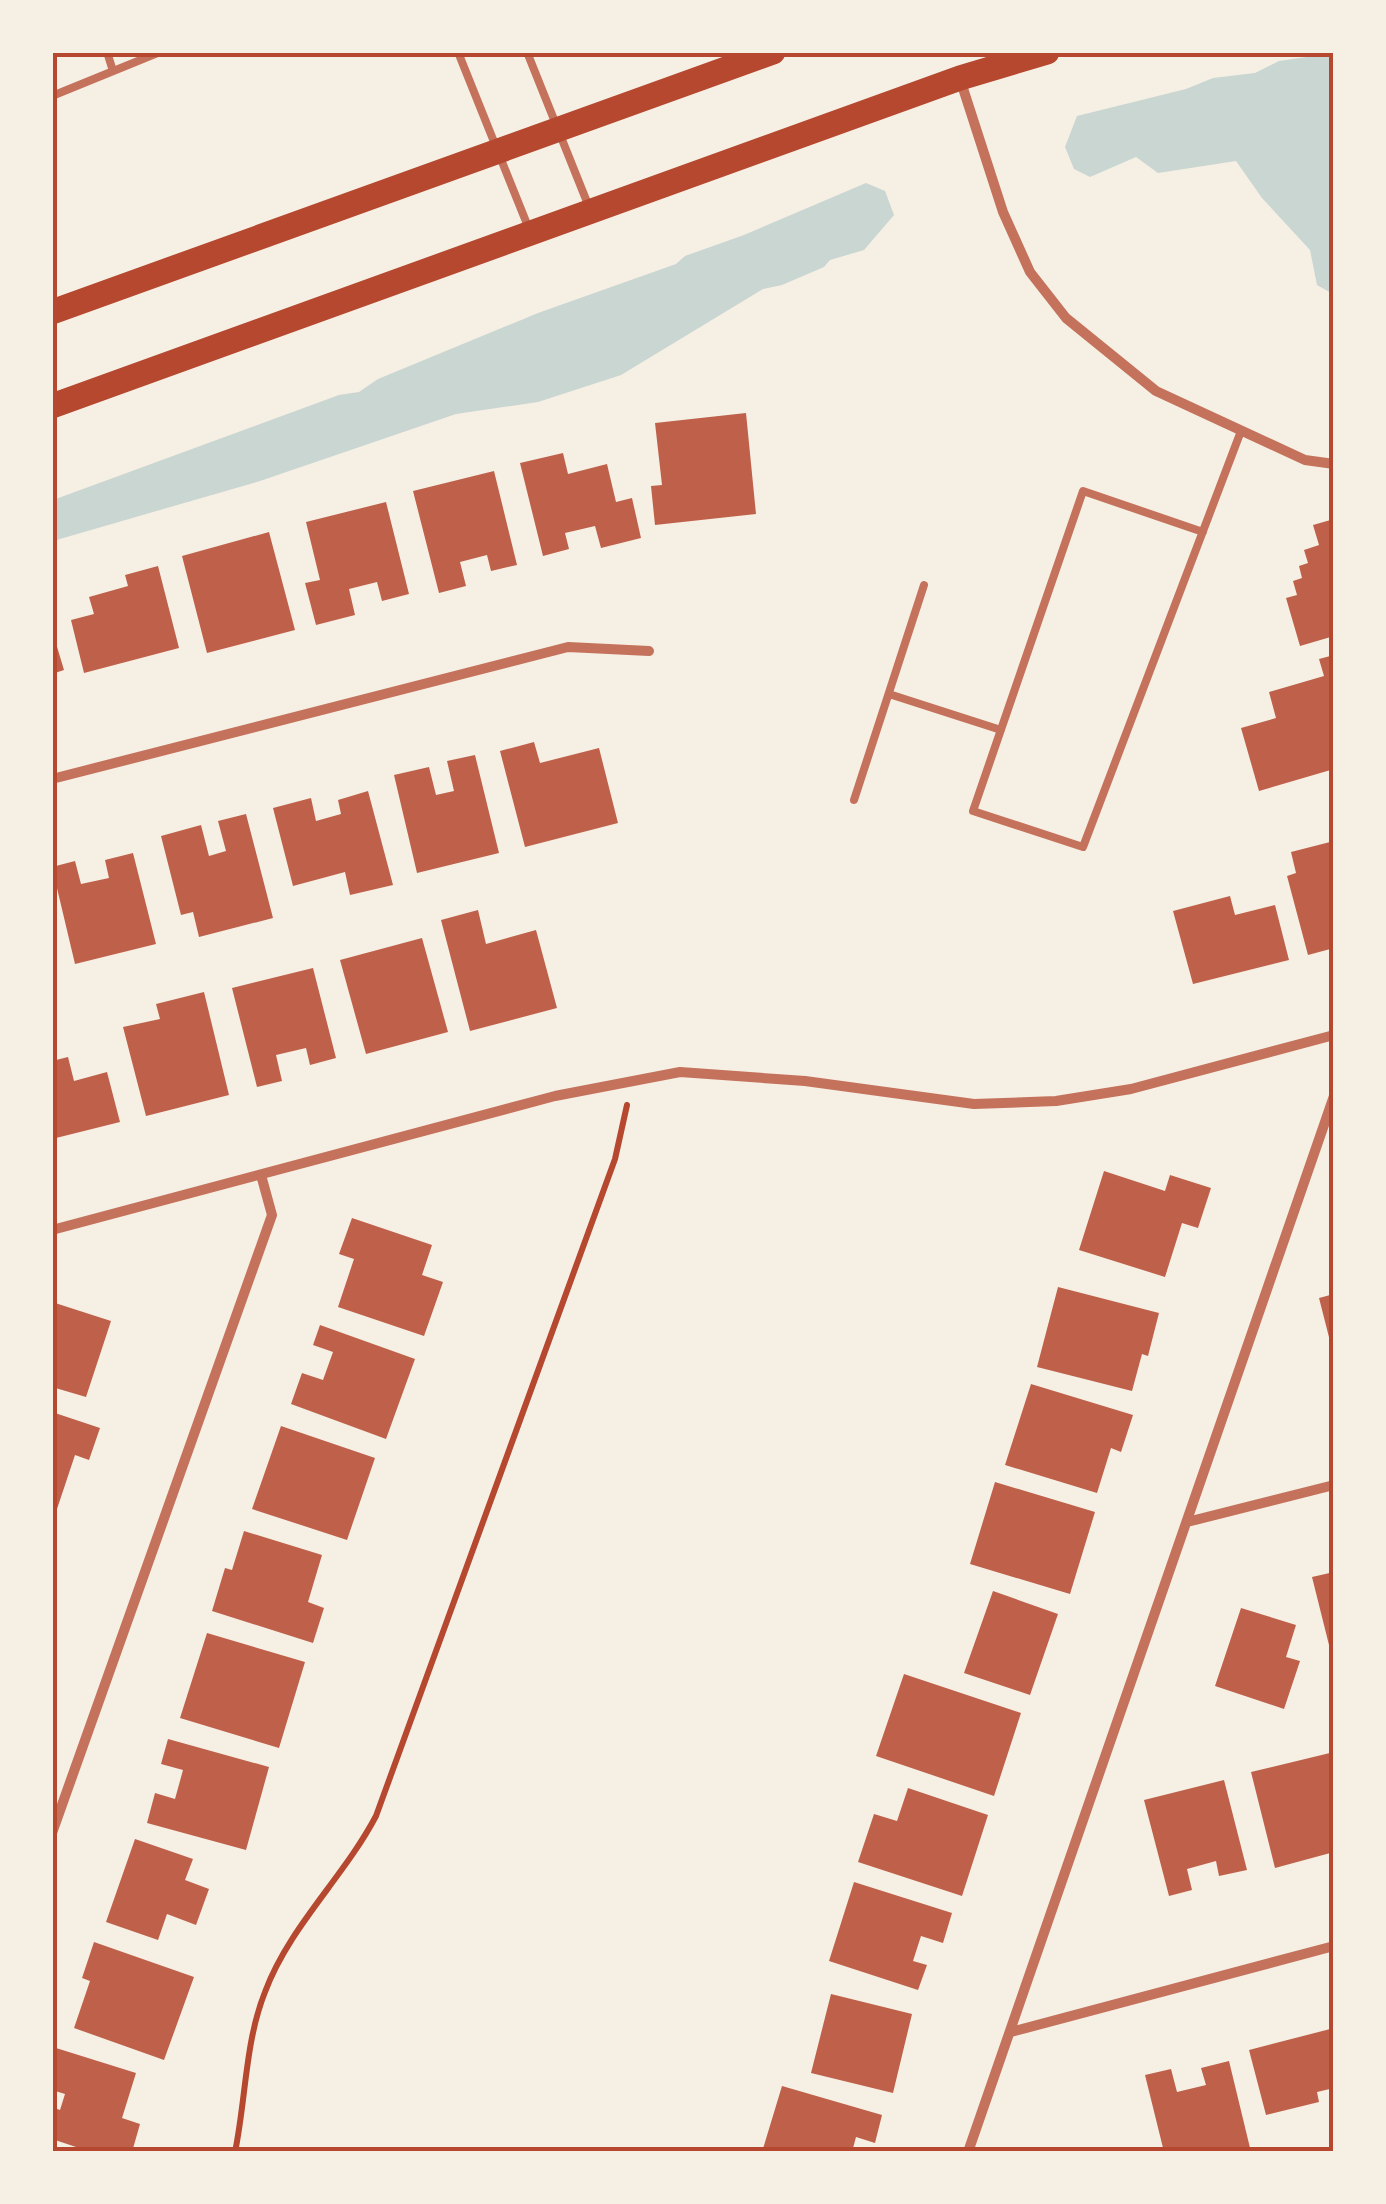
<svg xmlns="http://www.w3.org/2000/svg" width="1386" height="2204" font-family="'DejaVu Sans',sans-serif">
  <style>
    .water { fill: #c9d6d2 }
    .building { fill: #bf614a }
    .lines { fill: none; stroke-linecap: round; stroke-linejoin: round }
    .path { stroke: #b5482f; stroke-width: 6 }
    .service { stroke: #c5725c; stroke-width: 8 }
    .minor { stroke: #c5725c; stroke-width: 10 }
    .primary { stroke: #b5482f; stroke-width: 25 }
    .neatline { fill: none; stroke: #b5482f; stroke-width: 4 }
  </style>
  <rect width="100%" height="100%" fill="#f6efe4"/>
  <path class="water" d="M 1334,53 L 1333,294 L 1317,285 L 1310,250 L 1262,198 L 1236,161 L 1158,173 L 1136,157 L 1090,177 L 1074,169 L 1065,147 L 1077,116 L 1186,89 L 1213,78 L 1255,73 L 1279,61 Z
    M 866,183 L 885,191 L 894,215 L 864,250 L 830,260 L 824,267 L 782,285 L 763,289 L 621,375 L 538,402 L 456,414 L 260,481 L 53,541 L 53,500 L 339,395 L 359,392 L 378,379 L 538,313 L 676,264 L 685,256 L 744,235 Z"/>
  <path class="building" d="M 746,413 L 756,514 L 655,525 L 651,486 L 662,485 L 655,423 Z
    M 563,453 L 568,474 L 607,464 L 616,502 L 632,498 L 641,538 L 601,548 L 595,526 L 565,533 L 569,549 L 543,556 L 520,463 Z
    M 494,471 L 517,565 L 491,571 L 487,555 L 460,562 L 466,586 L 439,593 L 413,491 Z
    M 386,502 L 409,594 L 382,601 L 377,582 L 349,589 L 355,615 L 316,625 L 305,583 L 320,580 L 306,522 Z
    M 1334,519 L 1334,636 L 1300,646 L 1286,598 L 1297,595 L 1293,581 L 1302,578 L 1299,566 L 1308,563 L 1304,550 L 1319,545 L 1313,525 Z
    M 269,532 L 295,630 L 207,653 L 182,556 Z
    M 158,566 L 179,648 L 84,673 L 71,620 L 94,614 L 89,597 L 128,586 L 125,575 Z
    M 52,630 L 64,670 L 52,674 Z
    M 1334,655 L 1334,769 L 1259,791 L 1241,728 L 1276,718 L 1269,692 L 1324,676 L 1319,659 Z
    M 534,742 L 540,763 L 599,748 L 618,823 L 525,847 L 500,751 Z
    M 475,755 L 499,853 L 417,873 L 394,775 L 429,767 L 436,795 L 454,791 L 447,761 Z
    M 368,791 L 393,885 L 350,895 L 345,872 L 293,886 L 273,808 L 311,798 L 316,821 L 341,814 L 338,800 Z
    M 246,814 L 273,918 L 199,937 L 193,912 L 181,915 L 161,836 L 201,825 L 209,856 L 226,851 L 218,821 Z
    M 1334,841 L 1334,948 L 1308,955 L 1287,876 L 1296,873 L 1291,852 Z
    M 133,853 L 156,944 L 75,964 L 52,867 L 75,861 L 81,884 L 109,878 L 105,860 Z
    M 1230,896 L 1235,915 L 1275,905 L 1289,960 L 1193,984 L 1173,911 Z
    M 478,910 L 486,944 L 536,930 L 557,1008 L 470,1031 L 441,920 Z
    M 422,938 L 448,1032 L 366,1054 L 340,960 Z
    M 313,968 L 336,1058 L 310,1065 L 306,1048 L 276,1055 L 282,1081 L 257,1087 L 232,988 Z
    M 204,992 L 229,1095 L 146,1116 L 123,1027 L 160,1019 L 156,1004 Z
    M 68,1057 L 74,1081 L 107,1072 L 120,1122 L 52,1139 L 52,1061 Z
    M 1104,1171 L 1165,1191 L 1170,1175 L 1211,1188 L 1198,1228 L 1182,1223 L 1165,1277 L 1079,1250 Z
    M 352,1218 L 432,1245 L 422,1275 L 443,1282 L 424,1336 L 338,1307 L 354,1259 L 339,1254 Z
    M 1058,1287 L 1159,1313 L 1148,1356 L 1142,1354 L 1132,1391 L 1037,1367 Z
    M 1334,1294 L 1334,1349 L 1332,1349 L 1319,1298 Z
    M 52,1302 L 111,1321 L 86,1397 L 52,1387 Z
    M 320,1325 L 415,1359 L 386,1439 L 291,1404 L 302,1373 L 323,1380 L 333,1352 L 313,1345 Z
    M 1031,1384 L 1133,1415 L 1121,1452 L 1111,1448 L 1097,1493 L 1005,1465 Z
    M 52,1412 L 100,1428 L 89,1460 L 75,1455 L 57,1509 L 52,1507 Z
    M 281,1426 L 375,1458 L 347,1540 L 252,1509 Z
    M 995,1482 L 1095,1512 L 1070,1594 L 970,1564 Z
    M 244,1531 L 322,1555 L 308,1602 L 324,1608 L 313,1643 L 212,1611 L 225,1568 L 232,1570 Z
    M 1334,1572 L 1334,1657 L 1332,1657 L 1312,1577 Z
    M 993,1591 L 1058,1614 L 1030,1695 L 964,1673 Z
    M 1241,1608 L 1296,1625 L 1286,1657 L 1300,1661 L 1284,1709 L 1215,1686 Z
    M 207,1633 L 305,1662 L 279,1748 L 180,1718 Z
    M 904,1674 L 1021,1713 L 994,1796 L 876,1756 Z
    M 168,1739 L 269,1767 L 246,1850 L 147,1823 L 155,1793 L 175,1799 L 183,1770 L 161,1764 Z
    M 1334,1752 L 1334,1852 L 1275,1868 L 1251,1772 Z
    M 1224,1780 L 1247,1870 L 1219,1876 L 1216,1861 L 1187,1869 L 1192,1890 L 1169,1896 L 1144,1800 Z
    M 908,1788 L 988,1815 L 962,1896 L 858,1862 L 874,1814 L 897,1821 Z
    M 135,1839 L 193,1859 L 185,1880 L 209,1889 L 196,1925 L 167,1914 L 158,1940 L 106,1922 Z
    M 854,1882 L 952,1913 L 943,1943 L 921,1936 L 913,1961 L 927,1965 L 918,1990 L 829,1961 Z
    M 94,1942 L 194,1977 L 164,2060 L 74,2028 L 90,1981 L 82,1978 Z
    M 831,1994 L 912,2014 L 893,2093 L 811,2073 Z
    M 1334,2028 L 1334,2088 L 1317,2092 L 1319,2102 L 1266,2115 L 1249,2050 Z
    M 56,2048 L 136,2073 L 122,2118 L 140,2124 L 132,2152 L 91,2152 L 52,2139 L 52,2107 L 60,2110 L 65,2094 L 52,2090 L 52,2060 Z
    M 1229,2061 L 1251,2152 L 1164,2152 L 1145,2075 L 1171,2069 L 1177,2092 L 1206,2085 L 1201,2068 Z
    M 782,2086 L 882,2115 L 875,2143 L 856,2137 L 852,2152 L 762,2152 Z"/>
  <g class="lines">
    <path class="path" d="M 235,2152 C 246,2099 245,2042 265,1992 C 289,1927 344,1877 376,1816 L 615,1159 L 627,1105"/>
    <path class="service" d="M 107,52 L 113,71
      M 458,52 L 529,229
      M 527,52 L 589,207
      M 52,96 L 160,52
      M 1203,532 L 1083,491 L 973,811 L 1083,847 L 1241,431
      M 889,694 L 1001,730
      M 854,800 L 924,585"/>
    <path class="minor" d="M 960,79 L 1003,212 L 1030,272 L 1066,318 L 1156,391 L 1305,460 L 1334,464
      M 52,779 L 568,647 L 649,651
      M 52,1230 L 555,1096 L 680,1072 L 805,1081 L 974,1104 L 1056,1101 L 1131,1089 L 1334,1035
      M 1187,1522 L 1334,1485
      M 52,1833 L 272,1215 L 261,1175
      M 1011,2032 L 1334,1946
      M 968,2152 L 1334,1096"/>
    <path class="primary" d="M 52,312 L 773,52
      M 52,406 L 960,78 L 1047,52"/>
  </g>
  <rect width="1386" height="2204" fill="none" stroke="#f6efe4" stroke-width="110"/>
  <rect x="55" y="55" width="1276" height="2094" class="neatline"/>
</svg>
